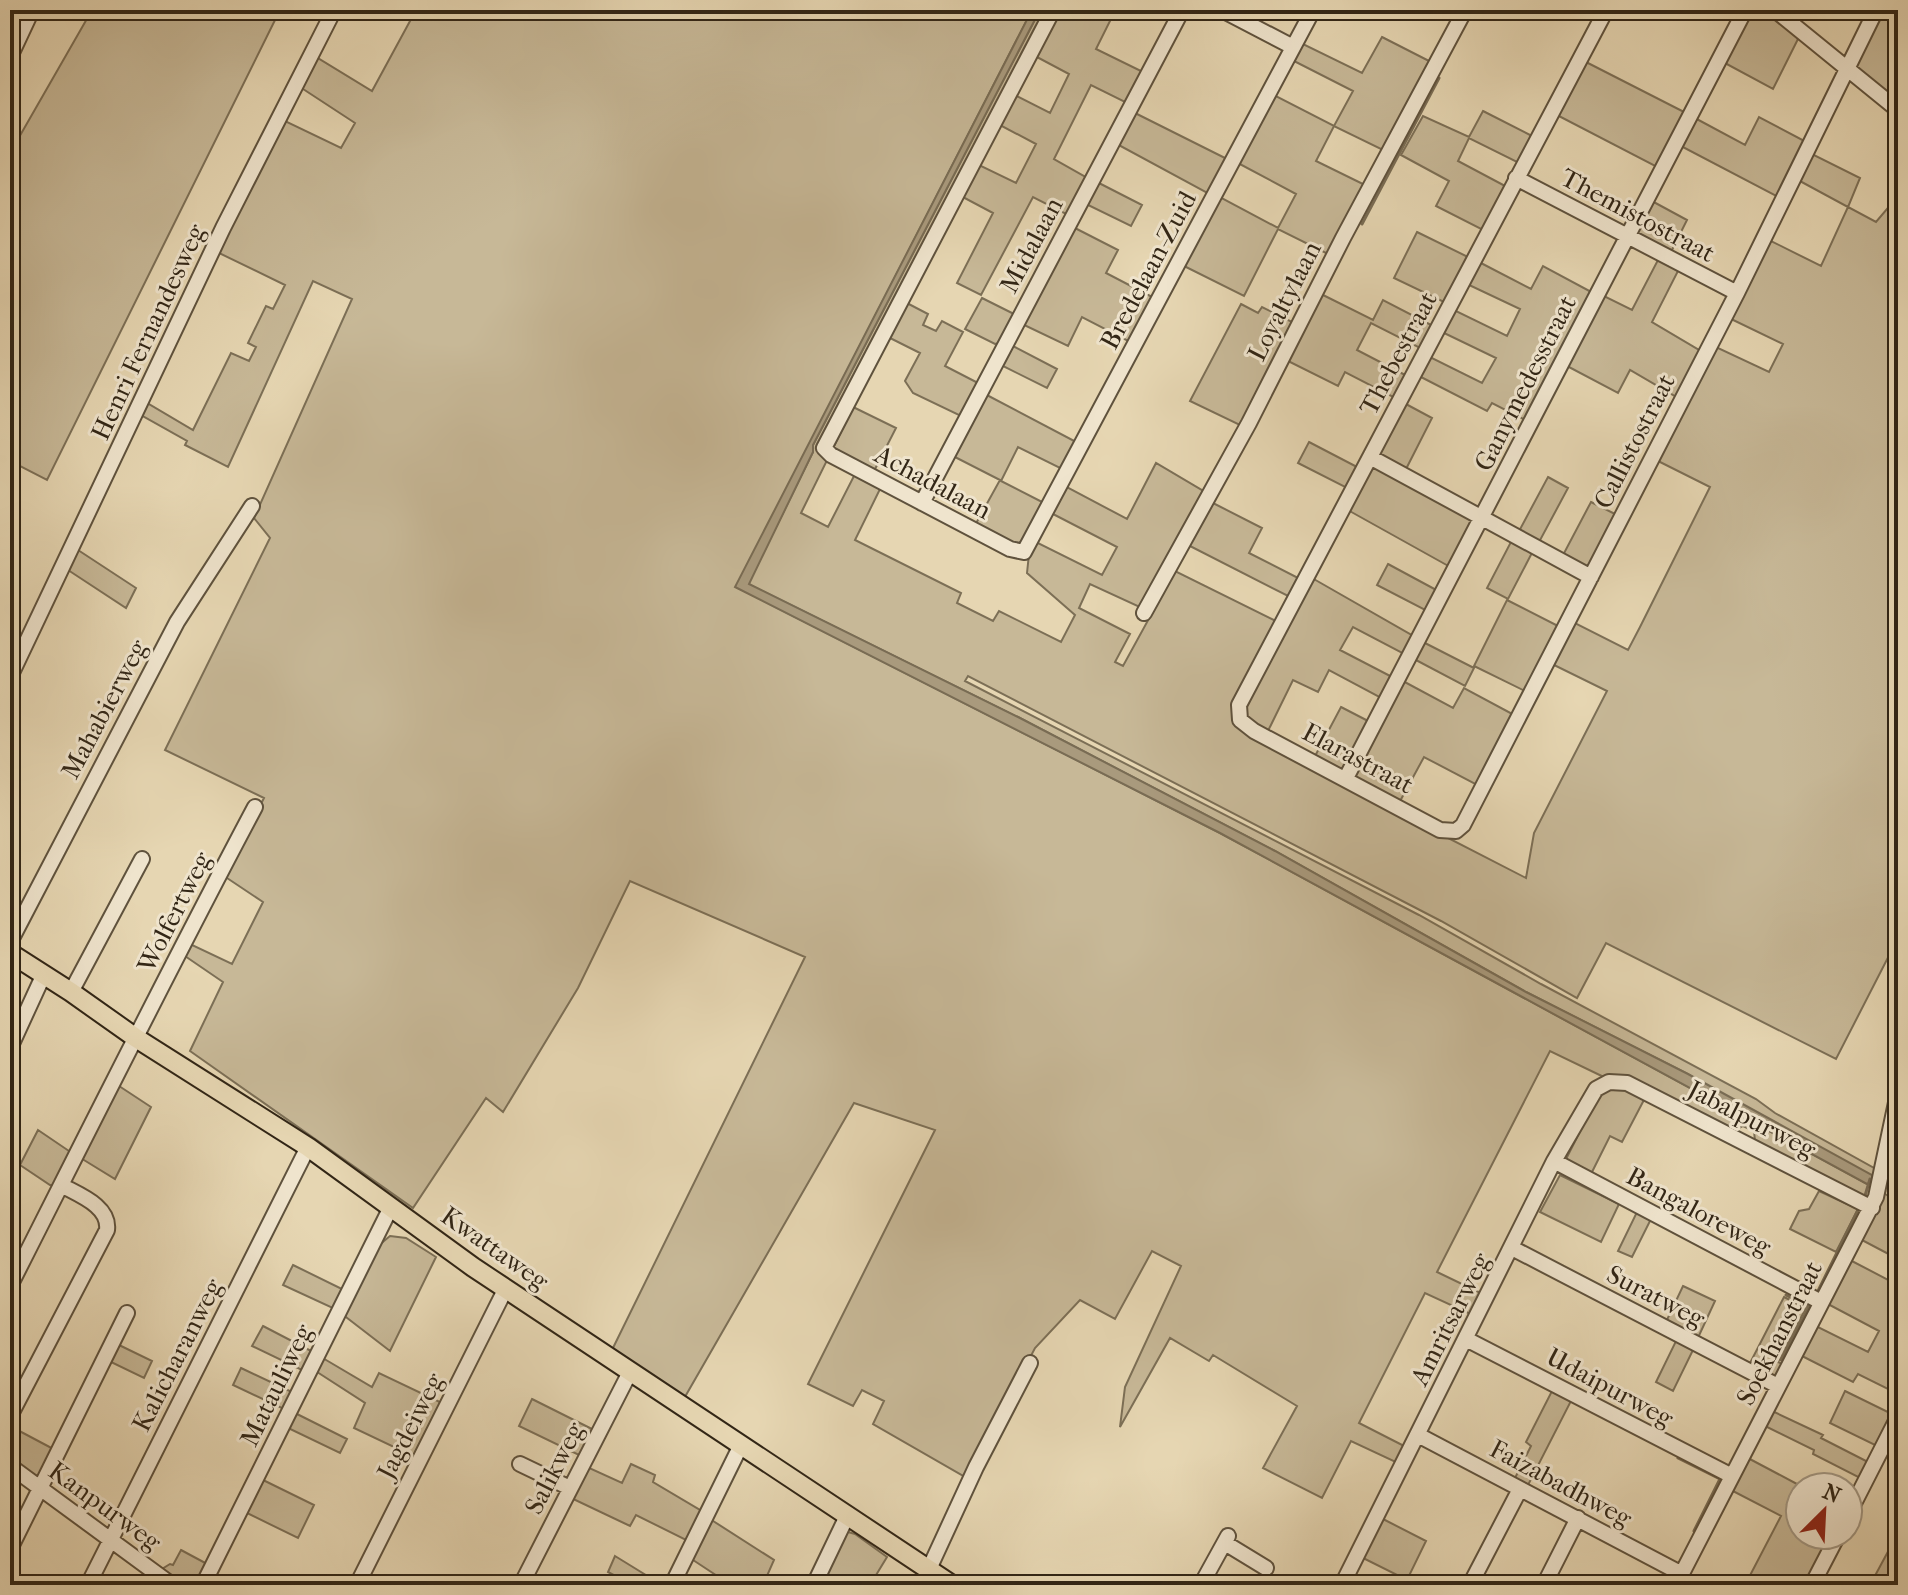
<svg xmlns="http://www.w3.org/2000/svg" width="1908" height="1595" font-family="'IM FELL French Canon',serif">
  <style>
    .green { fill: #c7b897; stroke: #7c6f56; stroke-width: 2 }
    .water { fill: #a99a7d; stroke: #796c54; stroke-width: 2 }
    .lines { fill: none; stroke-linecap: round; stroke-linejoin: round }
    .stream { stroke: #796c54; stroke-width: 3 }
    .canal { stroke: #a99a7d; stroke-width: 11 }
    .minor-casing { stroke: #5f523d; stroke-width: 18 }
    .major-casing { stroke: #322616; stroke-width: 22 }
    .minor { stroke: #efe4cd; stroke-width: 14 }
    .major { stroke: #e6d6b2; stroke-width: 18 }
    .labels { text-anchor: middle; stroke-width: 6; stroke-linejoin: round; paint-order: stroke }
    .street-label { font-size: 26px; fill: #322616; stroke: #efe4cd }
  </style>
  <rect width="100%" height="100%" fill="#e6d6b2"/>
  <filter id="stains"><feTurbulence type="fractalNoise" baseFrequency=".0025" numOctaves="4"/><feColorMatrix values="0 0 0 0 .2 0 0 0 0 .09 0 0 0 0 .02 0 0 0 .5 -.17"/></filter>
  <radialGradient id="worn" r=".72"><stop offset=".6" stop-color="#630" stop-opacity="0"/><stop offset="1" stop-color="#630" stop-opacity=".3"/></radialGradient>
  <path class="green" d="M 92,10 L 280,10 L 47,480 L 10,461 L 10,153 Z
    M 416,10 L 1032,10 L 736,587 L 1220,833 L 1867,1184 L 1688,1074 L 1526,992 L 1275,851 L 1018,717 L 748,584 L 813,452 L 813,445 L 1040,10 L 1049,10 L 801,513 L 828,527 L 856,472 L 882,485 L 855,540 L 961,593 L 957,603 L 993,621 L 999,611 L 1061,642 L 1075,615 L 1027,573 L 1029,554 L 1036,542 L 1102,575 L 1117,547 L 1051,513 L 1065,486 L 1127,519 L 1156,463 L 1205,492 L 1144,609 L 1090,584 L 1079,608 L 1130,634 L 1115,662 L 1123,666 L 1175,571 L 1278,622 L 1236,720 L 1417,822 L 1526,878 L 1534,833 L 1607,691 L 1552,664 L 1573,622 L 1628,650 L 1640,627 L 1710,487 L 1656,460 L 1716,347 L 1769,372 L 1783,344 L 1729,318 L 1769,240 L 1821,266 L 1848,207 L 1798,180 L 1812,154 L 1860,178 L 1848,207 L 1876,222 L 1898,196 L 1898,938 L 1836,1059 L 1606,943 L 1577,998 L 1441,921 L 968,676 L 965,681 L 1419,915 L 1541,984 L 1756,1099 L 1775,1113 L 1874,1168 L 1877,1173 L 1869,1199 L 1755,1141 L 1754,1131 L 1743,1126 L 1734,1131 L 1610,1080 L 1550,1051 L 1437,1272 L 1489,1297 L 1479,1318 L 1425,1293 L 1359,1423 L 1410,1449 L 1402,1465 L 1351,1441 L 1322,1498 L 1263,1468 L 1297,1406 L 1213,1355 L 1209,1361 L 1170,1338 L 1120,1427 L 1125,1387 L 1181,1266 L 1152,1251 L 1115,1319 L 1080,1300 L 1035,1348 L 967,1478 L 873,1424 L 884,1401 L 862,1390 L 853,1406 L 808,1384 L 935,1130 L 854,1103 L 682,1402 L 611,1352 L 805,957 L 630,881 L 578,988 L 503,1112 L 486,1098 L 413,1208 L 190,1051 L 223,982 L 182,954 L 188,943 L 232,964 L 263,902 L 224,876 L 264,798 L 165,750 L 270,538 L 254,518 L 352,299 L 313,281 L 228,467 L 185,445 L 187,441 L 141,415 L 147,403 L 193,430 L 231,353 L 249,361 L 256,347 L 248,343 L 266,306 L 273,309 L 285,285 L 217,252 L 283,120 L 341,148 L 355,123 L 300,87 L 316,57 L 372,91 Z
    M 1059,10 L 1109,10 L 1114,13 L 1096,49 L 1145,73 L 1129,104 L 1091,85 L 1054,159 L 1089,179 L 1070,216 L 1033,197 L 981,295 L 957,283 L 993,213 L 959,195 L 975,163 L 1016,183 L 1036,144 L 998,124 L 1013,94 L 1050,113 L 1069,74 L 1035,56 Z
    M 1749,10 L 1770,10 L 1800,35 L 1773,89 L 1723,62 Z
    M 1884,10 L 1898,10 L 1898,104 L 1855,68 Z
    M 1382,37 L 1433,63 L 1385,151 L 1334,126 L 1316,161 L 1367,186 L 1330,255 L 1278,229 L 1244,296 L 1182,265 L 1218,196 L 1278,228 L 1296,194 L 1236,162 L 1272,94 L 1334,126 L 1353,91 L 1292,60 L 1301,43 L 1362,73 Z
    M 1584,61 L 1688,114 L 1659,168 L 1555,114 Z
    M 1131,111 L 1229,160 L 1211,195 L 1115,143 Z
    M 1483,111 L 1534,137 L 1521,164 L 1469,138 L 1458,161 L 1507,187 L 1485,231 L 1436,206 L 1449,181 L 1401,155 L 1423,116 L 1469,137 Z
    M 1693,117 L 1745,145 L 1759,117 L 1810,144 L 1782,199 L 1679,145 Z
    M 1095,181 L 1142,205 L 1131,226 L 1084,203 Z
    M 1650,200 L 1687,220 L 1669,256 L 1638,237 L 1637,233 Z
    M 1071,226 L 1118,250 L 1106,273 L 1156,299 L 1132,343 L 1082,317 L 1068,346 L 1020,323 Z
    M 1417,232 L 1470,258 L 1446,303 L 1394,278 Z
    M 1659,258 L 1679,269 L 1652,322 L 1704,353 L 1680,399 L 1630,370 L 1618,393 L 1567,366 L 1602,295 L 1632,310 Z
    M 1479,262 L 1531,289 L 1543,266 L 1595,294 L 1529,422 L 1492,403 L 1487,411 L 1419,376 L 1430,357 L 1482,383 L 1496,358 L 1442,332 L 1454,310 L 1507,336 L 1520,309 L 1467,284 Z
    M 1319,293 L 1373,320 L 1383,300 L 1435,327 L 1424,350 L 1371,323 L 1357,350 L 1409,377 L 1397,399 L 1345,372 L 1338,386 L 1286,360 Z
    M 982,298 L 1016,315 L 1000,343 L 995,344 L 965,329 Z
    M 903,301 L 928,314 L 923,325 L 936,331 L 942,321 L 963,332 L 945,366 L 980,384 L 963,417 L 913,393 L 905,381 L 920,353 L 886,336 Z
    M 1241,304 L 1258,313 L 1262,307 L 1296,324 L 1244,427 L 1190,401 Z
    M 1009,344 L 1057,369 L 1047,388 L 999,364 Z
    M 983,393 L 1078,443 L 1064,470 L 1018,447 L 1001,481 L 1046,504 L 1022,545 L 1015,547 L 974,527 L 1000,480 L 951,455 Z
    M 1404,403 L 1432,418 L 1405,471 L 1382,457 L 1380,449 Z
    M 849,405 L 896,428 L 873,473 L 830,447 Z
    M 1309,442 L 1359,468 L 1349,489 L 1298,463 Z
    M 1372,465 L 1477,522 L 1452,568 L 1346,509 Z
    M 1548,477 L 1568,488 L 1538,544 L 1518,533 Z
    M 1211,502 L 1262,528 L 1249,553 L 1302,580 L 1292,598 L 1188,545 Z
    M 1591,502 L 1619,516 L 1587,568 L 1562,557 Z
    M 1513,538 L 1534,549 L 1508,599 L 1487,588 Z
    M 78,550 L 136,588 L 126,608 L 68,570 Z
    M 1388,564 L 1440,592 L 1429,612 L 1377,585 Z
    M 1312,578 L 1415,637 L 1406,655 L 1353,627 L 1340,650 L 1394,678 L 1383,699 L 1329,670 L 1318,692 L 1293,680 L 1267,733 L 1253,727 L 1243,711 Z
    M 1507,600 L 1560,627 L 1527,692 L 1474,666 Z
    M 1423,642 L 1474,668 L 1465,686 L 1414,659 Z
    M 1401,680 L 1453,708 L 1464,688 L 1516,716 L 1479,786 L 1424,757 L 1399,803 L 1355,777 L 1354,773 Z
    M 1341,707 L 1372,723 L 1344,768 L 1339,769 L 1314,758 Z
    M 116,1084 L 151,1107 L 115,1179 L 79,1157 Z
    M 1609,1085 L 1646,1096 L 1622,1142 L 1610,1136 L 1588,1180 L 1563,1165 L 1599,1094 Z
    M 38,1130 L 69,1151 L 70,1155 L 55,1186 L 50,1185 L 20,1165 Z
    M 1560,1175 L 1619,1204 L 1601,1242 L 1540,1212 Z
    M 1819,1191 L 1858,1209 L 1836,1252 L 1790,1229 L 1799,1211 L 1809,1209 Z
    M 1882,1192 L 1898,1202 L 1898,1259 L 1860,1239 Z
    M 1637,1212 L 1651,1219 L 1632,1257 L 1618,1251 Z
    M 390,1236 L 406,1238 L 436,1257 L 390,1351 L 342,1314 L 378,1246 Z
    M 1848,1259 L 1898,1285 L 1898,1394 L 1858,1374 L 1853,1382 L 1800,1355 L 1816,1326 L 1868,1352 L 1879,1331 L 1826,1303 Z
    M 293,1265 L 346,1291 L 337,1310 L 283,1285 Z
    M 1683,1286 L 1715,1301 L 1697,1340 L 1665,1324 Z
    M 1784,1297 L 1806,1308 L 1778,1362 L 1784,1365 L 1776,1379 L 1748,1367 Z
    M 263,1326 L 315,1353 L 306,1372 L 252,1346 Z
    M 1677,1339 L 1694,1348 L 1673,1391 L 1656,1382 Z
    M 119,1345 L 152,1361 L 144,1378 L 111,1362 Z
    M 321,1357 L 372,1387 L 379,1373 L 444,1404 L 417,1458 L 354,1428 L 365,1403 L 314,1370 Z
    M 241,1368 L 294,1393 L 286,1410 L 233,1385 Z
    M 1553,1389 L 1572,1399 L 1526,1489 L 1513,1482 L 1531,1446 L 1526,1442 Z
    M 1845,1391 L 1894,1415 L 1879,1447 L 1830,1423 Z
    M 532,1399 L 594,1430 L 581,1456 L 519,1426 Z
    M 1770,1410 L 1823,1435 L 1821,1438 L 1870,1463 L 1862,1479 L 1813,1454 L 1814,1450 L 1763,1425 Z
    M 293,1412 L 347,1439 L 340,1453 L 286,1427 Z
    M 10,1426 L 59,1452 L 43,1482 L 10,1462 Z
    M 1746,1457 L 1797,1484 L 1787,1504 L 1800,1511 L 1800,1535 L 1834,1535 L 1809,1585 L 1745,1585 L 1781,1516 L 1729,1489 Z
    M 631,1464 L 655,1475 L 653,1482 L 705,1513 L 690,1542 L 636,1515 L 630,1526 L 569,1497 L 585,1466 L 622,1483 Z
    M 261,1479 L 314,1505 L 298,1538 L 245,1512 Z
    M 1381,1518 L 1426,1541 L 1407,1580 L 1361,1557 Z
    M 710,1519 L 774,1560 L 763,1585 L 731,1585 L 690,1558 Z
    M 848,1532 L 855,1534 L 887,1557 L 870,1585 L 817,1585 L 844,1534 Z
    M 1898,1533 L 1898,1585 L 1870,1585 Z
    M 181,1550 L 209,1565 L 199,1585 L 177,1585 L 162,1569 L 170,1564 L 173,1565 Z
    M 615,1556 L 662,1585 L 632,1585 L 608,1572 Z"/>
  <path class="water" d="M 1032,10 L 1040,10 L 813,445 L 813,452 L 749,584 L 1018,717 L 1275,851 L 1526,992 L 1688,1074 L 1872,1175 L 1872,1182 L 1867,1184 L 1220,833 L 735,587 Z"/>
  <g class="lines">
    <path class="stream" d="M 1362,224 L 1439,78
      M 1864,1199 L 1870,1179
      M 1818,1291 L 1859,1208
      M 1781,1360 L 1809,1307 L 1786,1295
      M 1678,1458 L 1720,1479 L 1694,1531"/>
    <path class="canal" d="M 1892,1191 L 1898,1194"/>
    <g class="minor-casing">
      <path id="minor" d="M 1053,10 L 824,448 L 831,455 L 1010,549 L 1024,552 L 1313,10
        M 1222,10 L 1293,47
        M 1606,10 L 1239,705 L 1240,720 L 1254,731 L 1440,830 L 1456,831 L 1463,825 L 1737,293 L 1876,10
        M 1775,10 L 1898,110
        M 10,57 L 32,10
        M 1516,178 L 1737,293
        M 1370,457 L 1591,577
        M 922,503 L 1182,10
        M 1144,613 L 1249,423 L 1343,238 L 1465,10
        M 10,677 L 223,228 L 334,10
        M 1346,778 L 1745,10
        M 10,942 L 177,622 L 252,506
        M 71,992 L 142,859
        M 10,1048 L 44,974
        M 1554,1161 L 1821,1302
        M 1512,1248 L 1778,1386
        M 10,1286 C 91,1126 171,965 255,807
        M 1466,1339 L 1732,1476
        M 10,1416 L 107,1230 C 110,1206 79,1195 61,1185
        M 1418,1435 L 1682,1574
        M 520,1464 L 570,1488
        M 10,1466 L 172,1585
        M 1848,1515 L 1898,1417
        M 1225,1543 L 1266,1568
        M 10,1549 L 127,1313
        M 929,1569 L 976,1467 L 1030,1363
        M 88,1585 L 308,1147
        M 203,1585 L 391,1207
        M 357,1585 L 506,1288
        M 521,1585 L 630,1372
        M 672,1585 L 741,1445
        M 814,1585 L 848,1514
        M 1201,1585 L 1228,1536
        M 1342,1585 L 1554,1161 L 1596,1089 L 1609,1082 L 1627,1083 L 1872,1208
        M 1470,1585 L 1520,1489
        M 1544,1585 L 1578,1518
        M 1676,1585 L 1876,1197 L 1898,1093
        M 1812,1585 L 1838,1535"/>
    </g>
    <g class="major-casing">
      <path id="major" d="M 10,953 L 71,992 L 136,1038 L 308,1147 L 473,1267 L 952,1585"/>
    </g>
    <use href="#minor" class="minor"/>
    <use href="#major" class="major"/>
  </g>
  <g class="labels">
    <g class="street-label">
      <text transform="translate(1638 215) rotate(28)" y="9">Themistostraat</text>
      <text transform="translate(1031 245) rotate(-62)" y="9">Midalaan</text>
      <text transform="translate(1148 270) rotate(-62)" y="9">Bredelaan-Zuid</text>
      <text transform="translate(1284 301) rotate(-63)" y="9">Loyaltylaan</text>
      <text transform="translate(148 332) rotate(-65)" y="9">Henri Fernandesweg</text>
      <text transform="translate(1398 353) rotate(-62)" y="9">Thebestraat</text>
      <text transform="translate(1525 383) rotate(-63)" y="9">Ganymedesstraat</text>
      <text transform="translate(1634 441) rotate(-63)" y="9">Callistostraat</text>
      <text transform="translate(933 482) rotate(28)" y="9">Achadalaan</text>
      <text transform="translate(104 709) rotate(-62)" y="9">Mahabierweg</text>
      <text transform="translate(1358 758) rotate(28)" y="9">Elarastraat</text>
      <text transform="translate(174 912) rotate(-63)" y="9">Wolfertweg</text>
      <text transform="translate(1752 1119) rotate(27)" y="9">Jabalpurweg</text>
      <text transform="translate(1699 1211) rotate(28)" y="9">Bangaloreweg</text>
      <text transform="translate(495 1248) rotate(35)" y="9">Kwattaweg</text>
      <text transform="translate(1656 1296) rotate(27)" y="9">Suratweg</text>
      <text transform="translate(1450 1319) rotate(-63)" y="9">Amritsarweg</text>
      <text transform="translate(1779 1333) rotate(-63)" y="9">Soekhanstraat</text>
      <text transform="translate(177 1355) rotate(-63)" y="9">Kalicharanweg</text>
      <text transform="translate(276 1385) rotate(-64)" y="9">Matauliweg</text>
      <text transform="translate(1610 1387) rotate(28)" y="9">Udaipurweg</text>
      <text transform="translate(410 1426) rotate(-63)" y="9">Jagdeiweg</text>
      <text transform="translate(554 1468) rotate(-63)" y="9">Salikweg</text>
      <text transform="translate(1561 1483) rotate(28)" y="9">Faizabadhweg</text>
      <text transform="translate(105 1506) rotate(36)" y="9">Kanpurweg</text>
    </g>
  </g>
  <rect width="1908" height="1595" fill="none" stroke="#e6d6b2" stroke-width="40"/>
  <rect x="12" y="12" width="1884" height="1571" fill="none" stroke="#322616" stroke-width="4"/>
  <rect x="20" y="20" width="1868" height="1555" fill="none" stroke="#322616" stroke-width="2"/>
  <g transform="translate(1824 1511) rotate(24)"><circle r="38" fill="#efe4cd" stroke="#a39884" stroke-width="2"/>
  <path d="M0-6L14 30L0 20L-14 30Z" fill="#8f2418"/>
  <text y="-12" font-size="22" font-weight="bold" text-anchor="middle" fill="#322616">N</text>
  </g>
  <rect width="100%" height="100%" filter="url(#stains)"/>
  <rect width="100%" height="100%" fill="url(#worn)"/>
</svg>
